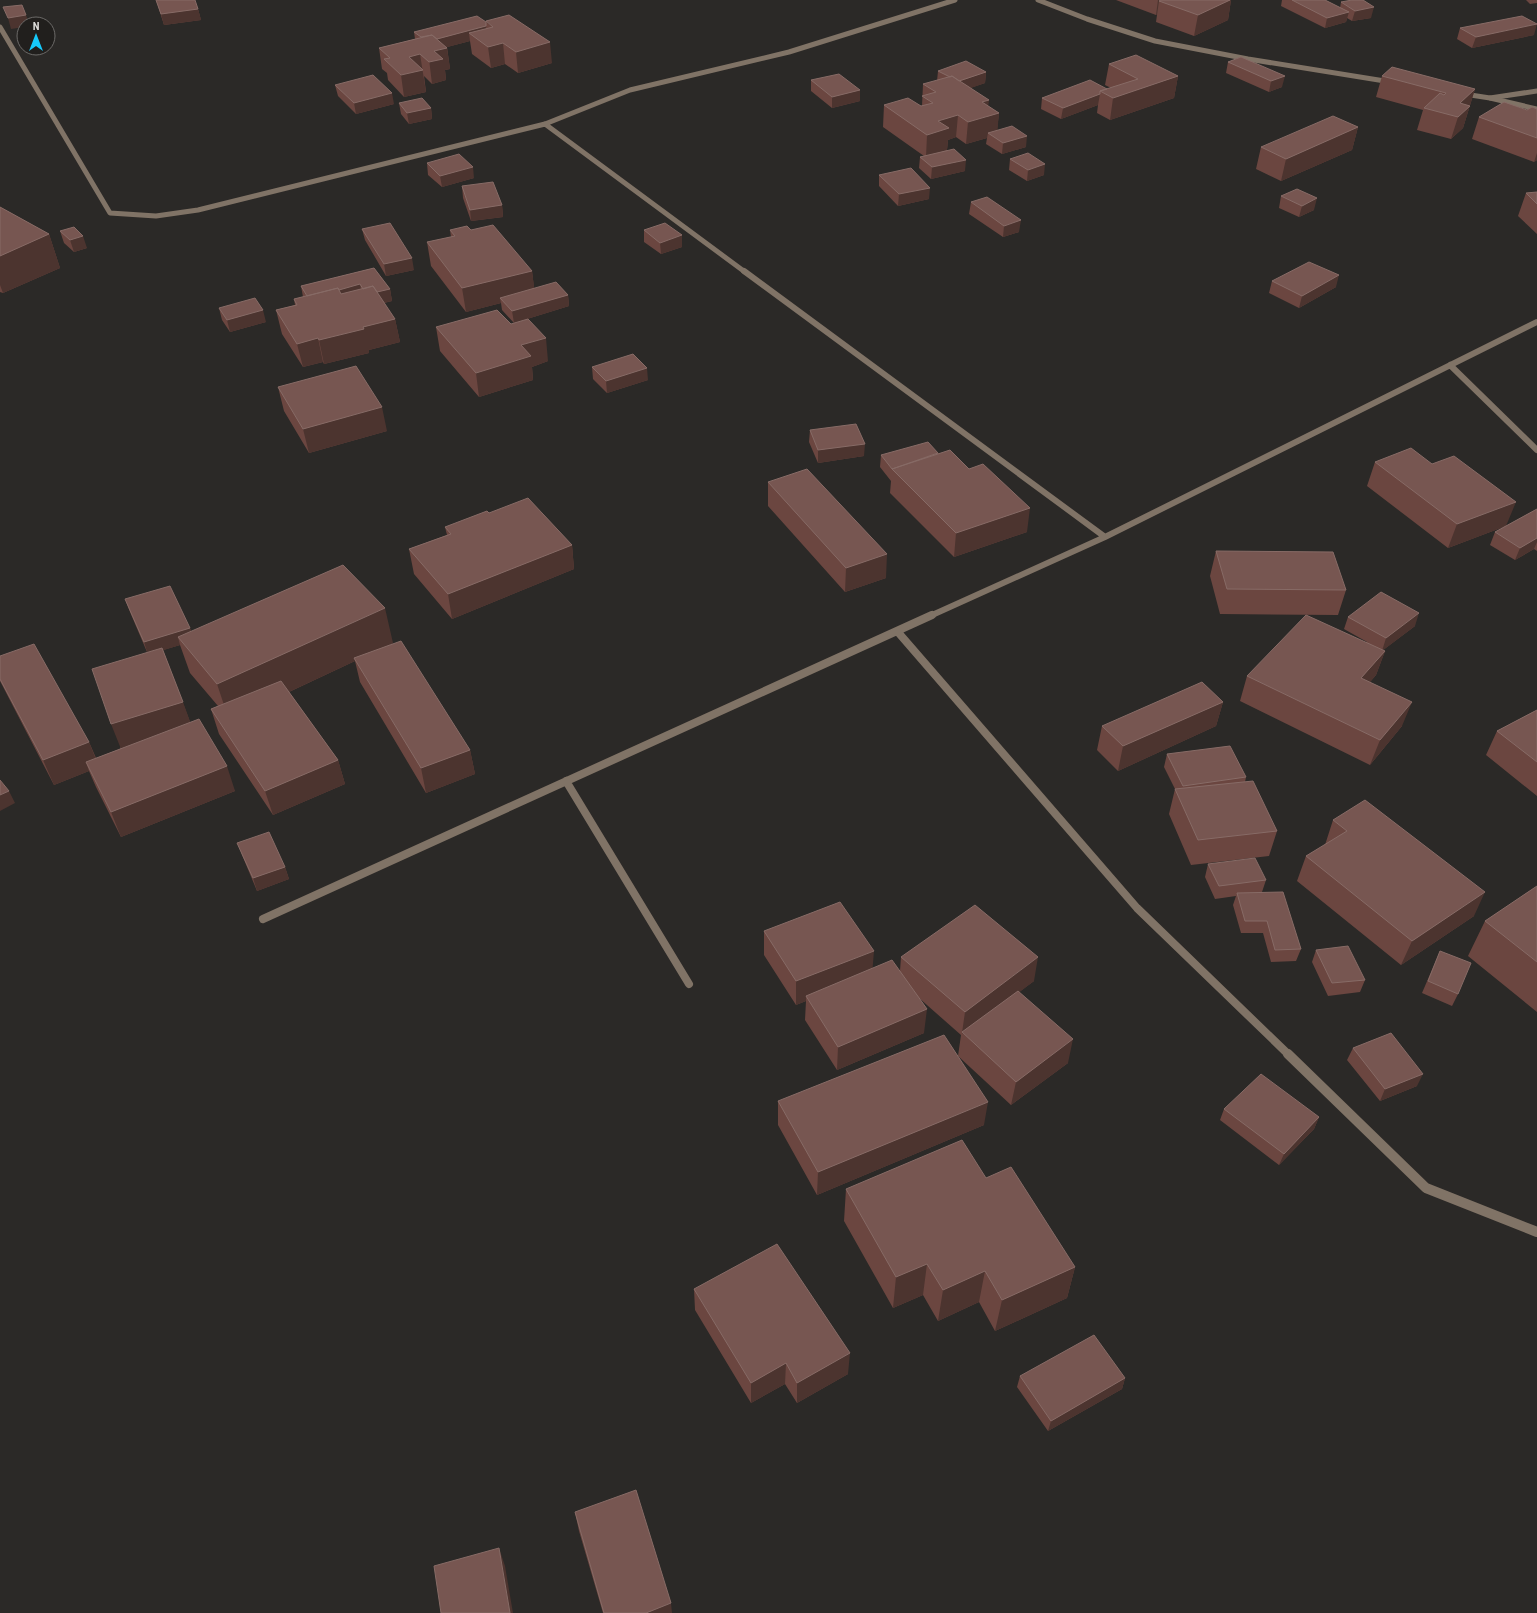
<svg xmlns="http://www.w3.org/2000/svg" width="1537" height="1613" font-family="'Roboto Condensed',sans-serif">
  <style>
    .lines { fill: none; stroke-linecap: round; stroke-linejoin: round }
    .minor-far3 { stroke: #807366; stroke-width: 5 }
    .minor-far2 { stroke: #807366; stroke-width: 6 }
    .minor-far1 { stroke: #807366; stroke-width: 8 }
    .minor { stroke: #807366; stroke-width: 10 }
    .tertiary { stroke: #807366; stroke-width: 5 }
    .wall { fill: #6b4640 }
    .shaded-wall { fill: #4c342f }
    .building { fill: #775651; stroke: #876b66 }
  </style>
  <rect width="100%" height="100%" fill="#2b2927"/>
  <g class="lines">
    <path class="minor-far3" d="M 0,27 L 110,213 L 156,216 L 198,210 L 545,124 L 630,90 L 789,52 L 955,0
      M 1490,98 L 1537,91
      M 545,124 L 745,272"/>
    <path class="minor-far2" d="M 744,271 L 1105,537
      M 1450,365 L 1537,450
      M 930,616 L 1105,537 L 1537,322"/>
    <path class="minor-far1" d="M 897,631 L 1137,908 L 1289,1055
      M 566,781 L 689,984
      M 263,919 L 932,615"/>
    <path class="minor" d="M 1288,1054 L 1426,1188 L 1537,1232"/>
    <path class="tertiary" d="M 1038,0 L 1087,19 L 1155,41 L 1248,59 L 1391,82
      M 1464,94 L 1490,98 L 1537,109"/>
  </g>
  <path class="wall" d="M 156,0 L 198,9 L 201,20 L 164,25 Z
    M 1116,0 L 1231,0 L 1228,20 L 1194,36 L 1156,22 L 1157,15 L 1156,15 Z
    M 1282,0 L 1325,0 L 1340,8 L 1341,2 L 1371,18 L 1352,21 L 1347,18 L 1346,22 L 1325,28 L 1281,6 Z
    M 1526,0 L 1537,0 L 1537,3 L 1530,4 Z
    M 486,22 L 552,63 L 518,73 L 505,64 L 491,68 L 472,54 L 470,41 L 447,47 L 450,69 L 445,70 L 446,80 L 432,84 L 424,76 L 426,92 L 404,97 L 388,80 L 387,73 L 382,69 L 379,48 L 415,39 L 414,32 Z
    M 1460,28 L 1534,35 L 1472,48 L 1457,39 Z
    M 1241,57 L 1282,87 L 1269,92 L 1226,73 L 1228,62 Z
    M 1109,64 L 1178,76 L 1174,98 L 1110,120 L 1097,113 L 1098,105 L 1061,119 L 1041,109 L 1042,98 L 1107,89 L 1111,88 L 1105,85 Z
    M 938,71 L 986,72 L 985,83 L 970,88 L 988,106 L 999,113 L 997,130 L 1026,147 L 1002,154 L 986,144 L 987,138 L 966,144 L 956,137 L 948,140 L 947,150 L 965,171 L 931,179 L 919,168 L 920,157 L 924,156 L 883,127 L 884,105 L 922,106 L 923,84 L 937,81 Z
    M 1382,76 L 1475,89 L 1463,128 L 1451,139 L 1417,130 L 1423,110 L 1376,97 Z
    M 811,80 L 860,90 L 860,101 L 832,108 L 811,91 Z
    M 335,85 L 394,104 L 356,114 L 338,96 Z
    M 399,103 L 431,108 L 432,119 L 409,124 L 401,114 Z
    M 1537,109 L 1537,160 L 1534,162 L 1472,139 L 1479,117 Z
    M 1358,127 L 1352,150 L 1281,181 L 1256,169 L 1261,147 Z
    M 1010,159 L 1044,175 L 1027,181 L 1009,170 Z
    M 427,163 L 474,178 L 442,187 L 428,175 Z
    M 879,175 L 929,199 L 898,206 L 879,186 Z
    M 462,186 L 502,205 L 503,217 L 471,221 L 463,198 Z
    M 1537,192 L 1537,234 L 1518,216 L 1526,193 Z
    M 1281,196 L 1314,210 L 1299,217 L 1279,208 Z
    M 971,202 L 1019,232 L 1003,237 L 969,214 Z
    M 0,207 L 49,234 L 60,268 L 3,293 L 0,292 Z
    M 362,229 L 414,270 L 386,276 L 365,240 Z
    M 450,230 L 471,230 L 532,271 L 534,288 L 568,295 L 569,306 L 514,323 L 502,310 L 501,303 L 466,312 L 431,266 L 427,242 L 451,237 Z
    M 644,230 L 682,247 L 661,254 L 644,242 Z
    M 60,231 L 87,248 L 74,252 L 64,243 Z
    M 374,268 L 390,289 L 392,301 L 384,303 L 395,319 L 400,342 L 369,350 L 369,353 L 324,364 L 323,362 L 303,367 L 282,334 L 276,310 L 295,305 L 294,299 L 303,297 L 301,286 Z
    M 1272,281 L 1336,287 L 1299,308 L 1269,293 Z
    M 219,308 L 266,322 L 230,332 L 222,320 Z
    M 436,327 L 548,361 L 532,367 L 533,380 L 479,397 L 440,351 Z
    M 592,367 L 648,380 L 607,393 L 593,379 Z
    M 278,387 L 387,431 L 309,453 L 284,411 Z
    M 810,430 L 864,456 L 818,463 L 809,442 Z
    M 938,453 L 969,469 L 1027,532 L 954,557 L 890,493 L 891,481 L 880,467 L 881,455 Z
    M 1375,462 L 1506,526 L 1537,509 L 1537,551 L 1534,549 L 1515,560 L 1490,545 L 1495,532 L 1506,526 L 1448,548 L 1367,486 Z
    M 768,482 L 886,578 L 845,592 L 768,506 Z
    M 489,513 L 572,545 L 574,569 L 452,619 L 414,574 L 409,549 L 447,535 L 445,527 Z
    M 1216,551 L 1346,590 L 1338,615 L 1220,614 L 1210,576 Z
    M 125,599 L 190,628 L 191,632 L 393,643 L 385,647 L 470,750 L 475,774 L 426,793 L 360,682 L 355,661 L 289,692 L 338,760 L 345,784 L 273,815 L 219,734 L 211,709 L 218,706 L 190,673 L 180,645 L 163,650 L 190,722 L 235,791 L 121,837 L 96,787 L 89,771 L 54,785 L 0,681 L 0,656 L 89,742 L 96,758 L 120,749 L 147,652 L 130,612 Z
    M 1348,617 L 1415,626 L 1383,650 L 1385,651 L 1376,675 L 1370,682 L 1402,726 L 1370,765 L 1240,701 L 1247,676 L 1367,642 L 1344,629 Z
    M 1223,702 L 1216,726 L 1118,771 L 1097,750 L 1102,726 Z
    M 1537,710 L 1537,796 L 1486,755 L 1497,731 Z
    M 1167,754 L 1246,777 L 1245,782 L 1277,831 L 1269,856 L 1191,865 L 1169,814 L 1175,789 L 1164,767 Z
    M 1333,820 L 1474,916 L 1401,965 L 1297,881 L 1306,856 L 1325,845 Z
    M 238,843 L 285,867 L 289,879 L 257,891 L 242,855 Z
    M 1208,864 L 1266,880 L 1262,892 L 1301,949 L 1296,961 L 1271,962 L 1263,933 L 1241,933 L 1233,905 L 1236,896 L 1215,899 L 1205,877 Z
    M 1537,886 L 1537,1012 L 1468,956 L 1485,921 Z
    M 764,931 L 873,969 L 900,971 L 901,957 L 1034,981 L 1019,992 L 1068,1063 L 1011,1105 L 958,1056 L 961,1035 L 919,998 L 924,1033 L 837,1070 L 805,1020 L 806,1001 L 796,1005 L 764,955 Z
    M 1316,950 L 1365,980 L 1360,992 L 1328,996 L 1312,962 Z
    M 1440,951 L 1458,994 L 1452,1006 L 1422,993 Z
    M 1353,1048 L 1417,1086 L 1380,1101 L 1347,1060 Z
    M 778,1101 L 984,1125 L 817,1195 L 778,1125 Z
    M 1224,1109 L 1319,1117 L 1314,1129 L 1279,1165 L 1220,1120 Z
    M 986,1178 L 1075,1267 L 1067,1298 L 995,1331 L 979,1302 L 938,1321 L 923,1295 L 893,1308 L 844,1221 L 846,1189 Z
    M 694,1289 L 848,1374 L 797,1403 L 785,1384 L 751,1403 L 695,1310 Z
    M 1020,1376 L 1125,1378 L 1122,1389 L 1048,1431 L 1017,1387 Z
    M 575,1512 L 672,1613 L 603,1613 L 579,1531 Z"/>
  <path class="shaded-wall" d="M 1158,0 L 1174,0 L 1159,1 L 1157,15 L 1156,15 Z
    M 1230,0 L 1231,0 L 1228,20 L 1194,36 L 1198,15 Z
    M 1374,7 L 1371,18 L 1352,21 L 1355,11 Z
    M 198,9 L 201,20 L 164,25 L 161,14 Z
    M 1349,12 L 1346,22 L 1325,28 L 1327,18 Z
    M 26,15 L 29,24 L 24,24 L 24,27 L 11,29 L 8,18 Z
    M 1537,24 L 1534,35 L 1472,48 L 1476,37 Z
    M 486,26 L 487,37 L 469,33 L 470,41 L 440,49 L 447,48 L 450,69 L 445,70 L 446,80 L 432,84 L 427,42 Z
    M 550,42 L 552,63 L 518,73 L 516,52 Z
    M 503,43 L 505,64 L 491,68 L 488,47 Z
    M 420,54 L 426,92 L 404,97 L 401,75 L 409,57 Z
    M 986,72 L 985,83 L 957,93 L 958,82 Z
    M 1178,76 L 1174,98 L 1110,120 L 1113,98 Z
    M 1285,76 L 1282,87 L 1269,92 L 1271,81 Z
    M 1475,89 L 1463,128 L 1451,139 L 1458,117 L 1460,103 Z
    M 860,90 L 860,101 L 832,108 L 832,97 Z
    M 392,93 L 394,104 L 356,114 L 354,103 Z
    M 1100,94 L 1098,105 L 1061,119 L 1063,108 Z
    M 989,100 L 987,117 L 999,113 L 997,135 L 988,133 L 987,138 L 966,144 L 968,122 L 982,102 Z
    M 431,108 L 432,119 L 409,124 L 407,113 Z
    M 958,115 L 956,137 L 948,140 L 947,150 L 926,157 L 927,135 L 938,121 Z
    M 1358,127 L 1352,150 L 1281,181 L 1286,159 Z
    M 1027,136 L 1026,147 L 1002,154 L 1003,143 Z
    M 1537,153 L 1537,160 L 1534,162 Z
    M 966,160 L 965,171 L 931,179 L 932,167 Z
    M 1045,164 L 1044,175 L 1027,181 L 1028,170 Z
    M 473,167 L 474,178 L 442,187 L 440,176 Z
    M 930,188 L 929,199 L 898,206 L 899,194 Z
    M 1317,198 L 1314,210 L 1299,217 L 1302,206 Z
    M 502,205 L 503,217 L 471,221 L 470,210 Z
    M 1021,220 L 1019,232 L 1003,237 L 1004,226 Z
    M 49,234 L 60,268 L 3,293 L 0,285 L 0,256 Z
    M 682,235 L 682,247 L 661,254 L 660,243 Z
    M 83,236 L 87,248 L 74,252 L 70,240 Z
    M 412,258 L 414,270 L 386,276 L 384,264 Z
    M 532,271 L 535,294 L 500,298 L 501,303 L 466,312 L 462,288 Z
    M 1339,275 L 1336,287 L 1299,308 L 1302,296 Z
    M 360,284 L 362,296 L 308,297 Z
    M 390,289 L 392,301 L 369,306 L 367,295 Z
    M 568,295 L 569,306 L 514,323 L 512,311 Z
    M 263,310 L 266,322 L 230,332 L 227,320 Z
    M 395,319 L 400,342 L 369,350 L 369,353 L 324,364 L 319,340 L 363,327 Z
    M 318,338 L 323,362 L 303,367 L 297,344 Z
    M 546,338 L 548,361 L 532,367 L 533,380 L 479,397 L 476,373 L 521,345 Z
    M 647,368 L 648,380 L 607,393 L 606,381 Z
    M 382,407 L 387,431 L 309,453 L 303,429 Z
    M 865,444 L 864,456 L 818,463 L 818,450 Z
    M 1516,502 L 1506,526 L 1448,548 L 1457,524 Z
    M 1030,508 L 1027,532 L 954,557 L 956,533 Z
    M 1537,538 L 1537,542 L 1534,549 L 1515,560 L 1520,548 Z
    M 572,545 L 574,569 L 452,619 L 448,594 Z
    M 887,554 L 886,578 L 845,592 L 846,568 Z
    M 385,608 L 393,643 L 356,660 L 354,658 L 355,661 L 229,720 L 217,684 Z
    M 1419,613 L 1415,626 L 1382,651 L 1386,638 Z
    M 190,628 L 194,640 L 178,637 L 180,645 L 148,655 L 144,642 Z
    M 1385,651 L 1376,675 L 1352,703 L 1361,678 Z
    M 183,702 L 192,727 L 121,749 L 111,724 Z
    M 1223,702 L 1216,726 L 1118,771 L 1123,746 Z
    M 1412,702 L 1402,726 L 1370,765 L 1380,740 Z
    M 89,742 L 99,767 L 86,762 L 89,771 L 54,785 L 43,760 Z
    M 470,750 L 475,774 L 426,793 L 421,768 Z
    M 338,760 L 345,784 L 273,815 L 265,791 Z
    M 227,766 L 235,791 L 121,837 L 111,812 Z
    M 9,791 L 15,803 L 0,811 L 0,795 Z
    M 285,867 L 289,879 L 257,891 L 253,878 Z
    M 1485,892 L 1474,916 L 1401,965 L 1412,941 Z
    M 874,951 L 872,975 L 806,996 L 806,1001 L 796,1005 L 796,981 Z
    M 1038,957 L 1034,981 L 964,1034 L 962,1033 L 965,1012 Z
    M 927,1009 L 924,1033 L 837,1070 L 838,1047 Z
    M 1073,1039 L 1068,1063 L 1011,1105 L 1016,1082 Z
    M 1423,1074 L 1417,1086 L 1380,1101 L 1385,1089 Z
    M 988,1102 L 984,1125 L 817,1195 L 818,1172 Z
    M 1319,1117 L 1314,1129 L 1279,1165 L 1284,1154 Z
    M 927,1264 L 923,1295 L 893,1308 L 896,1277 Z
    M 1075,1267 L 1067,1298 L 995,1331 L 1002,1300 Z
    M 985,1271 L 979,1302 L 938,1321 L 943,1290 Z
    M 850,1353 L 848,1374 L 797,1403 L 797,1383 Z
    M 786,1363 L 785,1384 L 751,1403 L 751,1383 Z
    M 1125,1378 L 1122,1389 L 1048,1431 L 1051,1421 Z
    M 499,1548 L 505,1566 L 513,1613 L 510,1613 Z
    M 671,1603 L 672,1613 L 646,1613 Z"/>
  <path class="building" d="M 156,0 L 195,0 L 198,9 L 161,14 Z
    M 1161,0 L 1230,0 L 1198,15 L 1159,1 Z
    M 1292,0 L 1325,0 L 1349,12 L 1327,18 Z
    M 1352,0 L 1363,0 L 1374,7 L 1355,11 L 1341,2 Z
    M 22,5 L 26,15 L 8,18 L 3,7 Z
    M 509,15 L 550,42 L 516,52 L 503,43 L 488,47 L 469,33 L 493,27 L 486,21 Z
    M 477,16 L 486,22 L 486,26 L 437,39 L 432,35 L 421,37 L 414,32 Z
    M 1522,16 L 1537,24 L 1476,37 L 1460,28 Z
    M 432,35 L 447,48 L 434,51 L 443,59 L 429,62 L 420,54 L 409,57 L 423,70 L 401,75 L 384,59 L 390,58 L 379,48 Z
    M 1136,55 L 1178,76 L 1113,98 L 1100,91 L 1138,79 L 1109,64 Z
    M 1241,57 L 1285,76 L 1271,81 L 1228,62 Z
    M 966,61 L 986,72 L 959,81 L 952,76 L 950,77 L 938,71 Z
    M 1392,67 L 1475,89 L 1460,103 L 1470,106 L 1458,117 L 1424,108 L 1440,93 L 1444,95 L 1446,93 L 1382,76 Z
    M 839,74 L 860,90 L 832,97 L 811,80 Z
    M 373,75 L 392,93 L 354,103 L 335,85 Z
    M 952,76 L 989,100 L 982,102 L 999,113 L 968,122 L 958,115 L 938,121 L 949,128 L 927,135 L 884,105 L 908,98 L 921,106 L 933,103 L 922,96 L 936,92 L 923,84 Z
    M 1090,80 L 1107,89 L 1100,91 L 1100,94 L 1063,108 L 1042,98 Z
    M 422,98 L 431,108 L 407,113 L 399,103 Z
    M 1504,102 L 1527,110 L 1532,107 L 1537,109 L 1537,138 L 1479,117 Z
    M 1333,116 L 1358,127 L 1286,159 L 1261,147 Z
    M 1012,126 L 1027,136 L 1003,143 L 988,133 Z
    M 954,149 L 966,160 L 932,167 L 920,157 Z
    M 1028,153 L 1045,164 L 1028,170 L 1010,159 Z
    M 459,154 L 473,167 L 440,176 L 427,163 Z
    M 911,168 L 930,188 L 899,194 L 879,175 Z
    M 493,182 L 502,205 L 470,210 L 462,186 Z
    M 1297,189 L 1317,198 L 1302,206 L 1281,196 Z
    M 1537,192 L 1537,204 L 1526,193 Z
    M 987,197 L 1021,220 L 1004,226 L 971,202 Z
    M 0,207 L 49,234 L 0,256 Z
    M 390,223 L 412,258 L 384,264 L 362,229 Z
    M 665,223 L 682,235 L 660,243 L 644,230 Z
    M 493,225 L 532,271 L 462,288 L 427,242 L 455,236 L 450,230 L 467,226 L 471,230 Z
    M 74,227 L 83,236 L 70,240 L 60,231 Z
    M 1309,262 L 1339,275 L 1302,296 L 1272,281 Z
    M 374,268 L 390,289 L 377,292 L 373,286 L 363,289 L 360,284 L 339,290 L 338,288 L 307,296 L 301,286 Z
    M 556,282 L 568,295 L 512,311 L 500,298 Z
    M 373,286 L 395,319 L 363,327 L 364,329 L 319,340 L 318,338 L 297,344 L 276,310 L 297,305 L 294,299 L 338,288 L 341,294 Z
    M 255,298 L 263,310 L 227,320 L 219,308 Z
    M 497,310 L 511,324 L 528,319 L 546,338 L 521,345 L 531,356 L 476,373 L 436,327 Z
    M 633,354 L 647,368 L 606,381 L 592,367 Z
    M 356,366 L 382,407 L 303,429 L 278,387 Z
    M 856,424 L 865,444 L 818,450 L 810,430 Z
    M 928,442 L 938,453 L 892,469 L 881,455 Z
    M 1411,448 L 1432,464 L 1454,456 L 1516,502 L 1457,524 L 1375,462 Z
    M 950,450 L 969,469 L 983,464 L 1030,508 L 956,533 L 892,469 Z
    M 807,469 L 887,554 L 846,568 L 768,482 Z
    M 528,498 L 572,545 L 448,594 L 409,549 L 451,534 L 445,527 L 487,511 L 489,513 Z
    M 1537,509 L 1537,538 L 1520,548 L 1495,532 Z
    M 1216,551 L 1333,552 L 1346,590 L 1227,589 Z
    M 343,565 L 385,608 L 217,684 L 178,637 Z
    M 170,586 L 190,628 L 144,642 L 125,599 Z
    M 1381,592 L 1419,613 L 1386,638 L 1348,617 Z
    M 1306,615 L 1385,651 L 1361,678 L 1412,702 L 1380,740 L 1247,676 Z
    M 401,641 L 470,750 L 421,768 L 354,658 Z
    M 34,644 L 89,742 L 43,760 L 0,679 L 0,656 Z
    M 162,648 L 183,702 L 111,724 L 92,669 Z
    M 281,681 L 338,760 L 265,791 L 211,709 Z
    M 1202,682 L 1223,702 L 1123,746 L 1102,726 Z
    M 1537,710 L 1537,762 L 1497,731 Z
    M 199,719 L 227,766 L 111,812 L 86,762 Z
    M 1230,746 L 1246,777 L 1183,786 L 1167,754 Z
    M 0,780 L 9,791 L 0,795 Z
    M 1253,781 L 1277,831 L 1198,840 L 1175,789 Z
    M 1365,800 L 1485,892 L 1412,941 L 1306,856 L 1347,831 L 1333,820 Z
    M 269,832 L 285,867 L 253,878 L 237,843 Z
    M 1255,858 L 1266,880 L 1219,886 L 1208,864 Z
    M 1537,886 L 1537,962 L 1485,921 Z
    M 1283,892 L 1301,949 L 1275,950 L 1267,921 L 1245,921 L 1237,893 Z
    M 840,902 L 874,951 L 796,981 L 764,931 Z
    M 975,905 L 1038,957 L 965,1012 L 901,957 Z
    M 1348,946 L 1365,980 L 1332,983 L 1316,950 Z
    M 1440,951 L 1471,963 L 1458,994 L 1428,981 Z
    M 892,960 L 927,1009 L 838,1047 L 806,996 Z
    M 1018,991 L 1073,1039 L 1016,1082 L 962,1032 Z
    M 1391,1033 L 1423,1074 L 1385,1089 L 1353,1048 Z
    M 944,1035 L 988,1102 L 818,1172 L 778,1101 Z
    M 1261,1074 L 1319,1117 L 1284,1154 L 1224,1109 Z
    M 962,1140 L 986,1178 L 1011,1167 L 1075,1267 L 1002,1300 L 985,1271 L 943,1290 L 927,1264 L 896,1277 L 846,1189 Z
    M 777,1244 L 850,1353 L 797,1383 L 786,1363 L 751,1383 L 694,1289 Z
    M 1094,1335 L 1125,1378 L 1051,1421 L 1020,1376 Z
    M 636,1490 L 671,1603 L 646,1613 L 604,1613 L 575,1512 Z
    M 499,1548 L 510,1613 L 441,1613 L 434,1566 Z"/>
  <g transform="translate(36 36)"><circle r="19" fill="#211f1d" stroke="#6c6a68"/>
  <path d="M0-3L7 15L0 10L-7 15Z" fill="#16cafb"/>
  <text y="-6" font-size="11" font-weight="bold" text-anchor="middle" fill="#dcdbd9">N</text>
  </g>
</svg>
